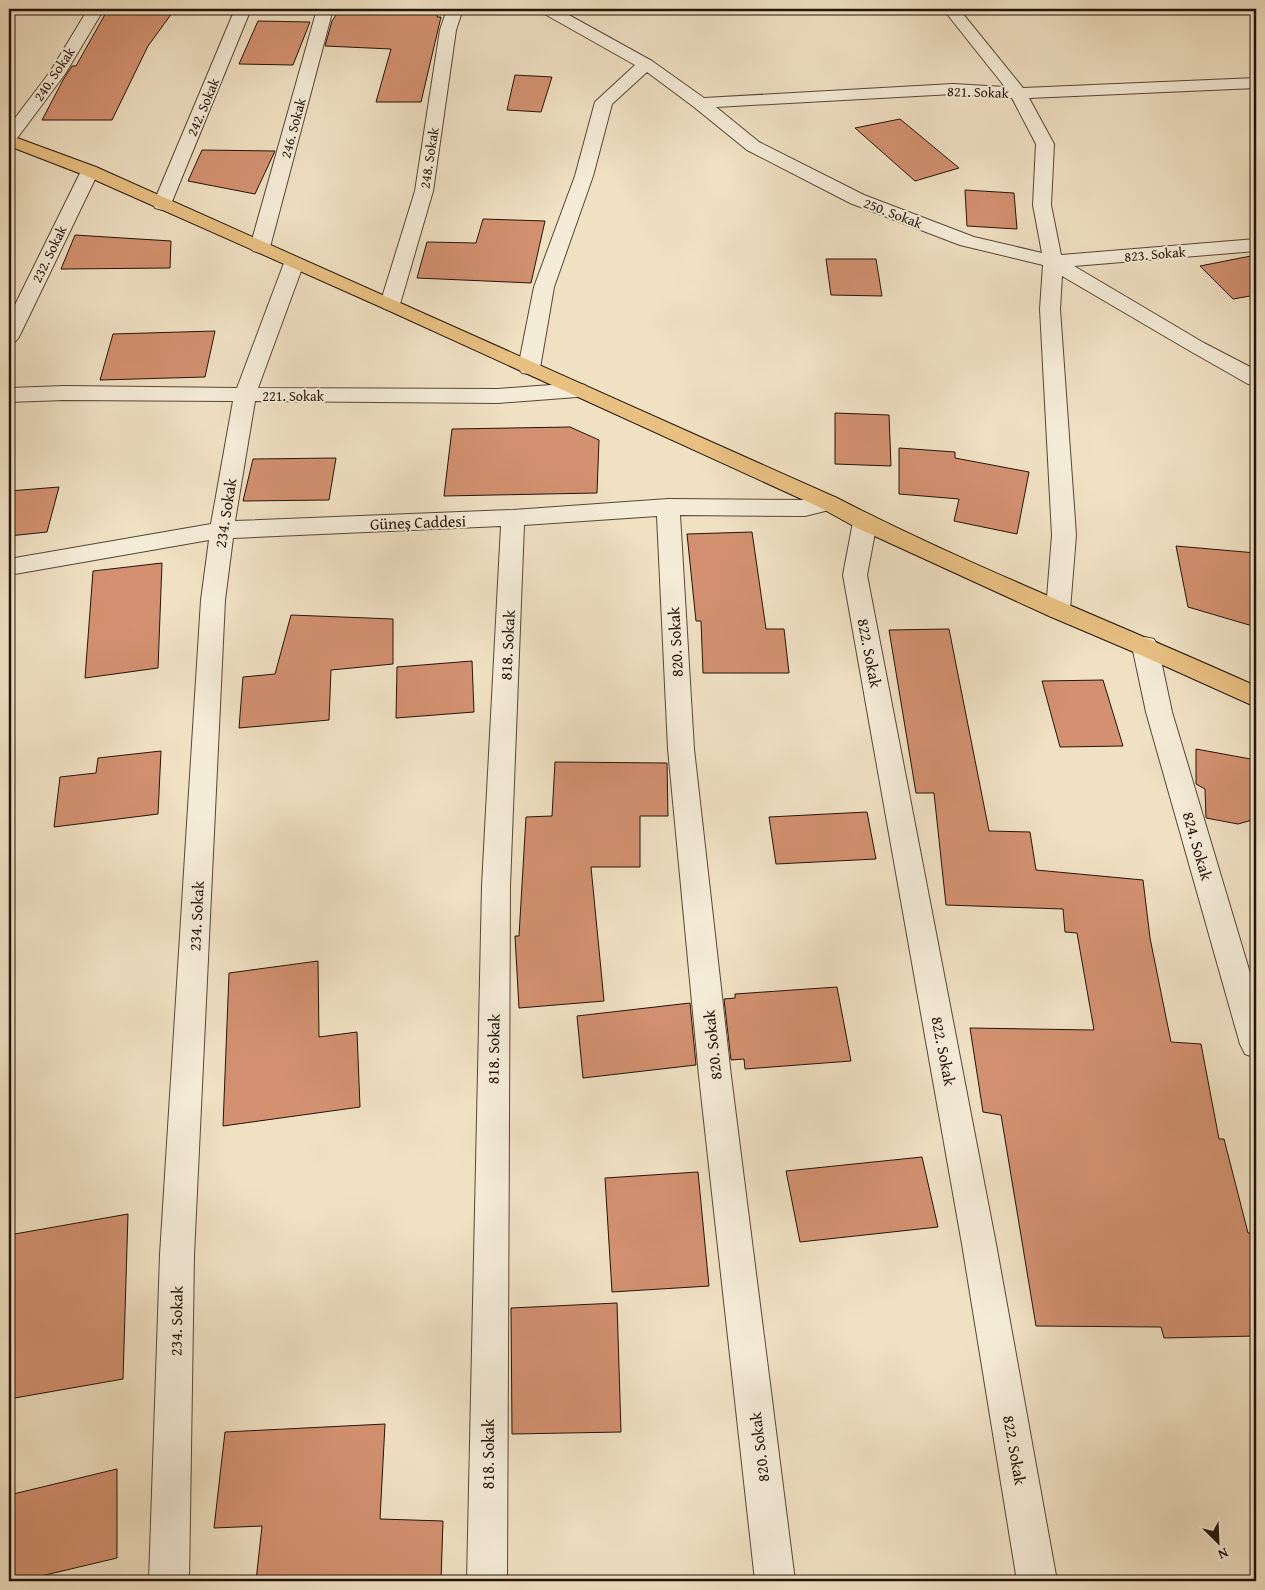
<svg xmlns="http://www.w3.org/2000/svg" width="1265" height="1590" font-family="'Gentium Book Plus',serif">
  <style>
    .building { fill: #d39171; stroke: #231408 }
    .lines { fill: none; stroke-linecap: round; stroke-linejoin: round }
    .minor-casing { stroke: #564737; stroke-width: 2 }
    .major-casing { stroke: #231408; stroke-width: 2 }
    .minor { fill: #f5ecd8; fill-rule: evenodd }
    .major { fill: #e8c082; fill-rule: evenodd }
    .labels { text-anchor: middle; stroke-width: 4; stroke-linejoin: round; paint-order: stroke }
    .far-street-label { font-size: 14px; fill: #231408; stroke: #f5ecd8 }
    .street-label { font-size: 16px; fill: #231408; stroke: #f5ecd8 }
  </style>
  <rect width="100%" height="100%" fill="#f0e1c3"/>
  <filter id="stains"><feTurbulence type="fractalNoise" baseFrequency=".004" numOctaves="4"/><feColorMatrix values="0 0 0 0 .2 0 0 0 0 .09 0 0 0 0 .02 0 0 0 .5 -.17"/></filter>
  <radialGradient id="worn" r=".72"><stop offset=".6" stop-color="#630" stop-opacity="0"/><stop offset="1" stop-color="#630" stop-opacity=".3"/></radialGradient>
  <path class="building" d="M 108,9 L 175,9 L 148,46 L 112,120 L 42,120 L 63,80 L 72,66 L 76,66 Z
    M 340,9 L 440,9 L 437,17 L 441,17 L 421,102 L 376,102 L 391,49 L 325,46 L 332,21 Z
    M 258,21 L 310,22 L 293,65 L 239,64 Z
    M 515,75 L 552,77 L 541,112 L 507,110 Z
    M 900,119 L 959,168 L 915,181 L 855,128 Z
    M 202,150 L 275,151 L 255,194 L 188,181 Z
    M 965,190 L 1014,193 L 1017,229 L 967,226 Z
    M 483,219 L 545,221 L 531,283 L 417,278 L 427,242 L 476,243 Z
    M 75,235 L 171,241 L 170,268 L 61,269 Z
    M 1256,255 L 1256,295 L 1233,299 L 1200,266 Z
    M 826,259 L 876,259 L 882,296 L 831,295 Z
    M 215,331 L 205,377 L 100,380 L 113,334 Z
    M 835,413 L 889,415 L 891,466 L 835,464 Z
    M 570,427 L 599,440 L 597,493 L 444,496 L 452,429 Z
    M 899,448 L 955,452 L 955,458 L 1029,472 L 1017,534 L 954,521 L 959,499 L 899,494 Z
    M 336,458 L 329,500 L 243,501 L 253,459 Z
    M 59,487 L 47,532 L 9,536 L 9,491 Z
    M 752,532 L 766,629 L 784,629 L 789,673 L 703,673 L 701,621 L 696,621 L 687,534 Z
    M 1176,546 L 1256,553 L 1256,627 L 1188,607 Z
    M 162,563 L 158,668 L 85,678 L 93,571 Z
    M 291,615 L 393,619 L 393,664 L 331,670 L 329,720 L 239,728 L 243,677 L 275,674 Z
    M 949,629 L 989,831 L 1030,832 L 1036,870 L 1143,880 L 1150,938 L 1171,1042 L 1201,1044 L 1219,1139 L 1224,1139 L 1248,1233 L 1256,1233 L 1256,1336 L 1164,1338 L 1161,1327 L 1036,1326 L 1001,1115 L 983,1112 L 970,1028 L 1094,1030 L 1077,933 L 1065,932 L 1063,909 L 946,905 L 934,793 L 916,793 L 889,630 Z
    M 472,661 L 474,712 L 396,718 L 397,667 Z
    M 1103,680 L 1123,746 L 1060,747 L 1042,681 Z
    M 1196,749 L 1256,760 L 1256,819 L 1238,824 L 1206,818 L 1205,789 L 1196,784 Z
    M 161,751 L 158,814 L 54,827 L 60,777 L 96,773 L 98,758 Z
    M 555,762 L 667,763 L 668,816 L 640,816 L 640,867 L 591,867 L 604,1001 L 519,1008 L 515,936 L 519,936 L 526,817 L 552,816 Z
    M 867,812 L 876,859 L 776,864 L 769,817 Z
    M 318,961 L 319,1037 L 357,1032 L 360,1107 L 223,1126 L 229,973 Z
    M 837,987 L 851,1061 L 745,1069 L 744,1059 L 731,1060 L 724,999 L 735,998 L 735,994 Z
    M 690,1003 L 696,1065 L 583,1078 L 577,1016 Z
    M 922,1157 L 938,1227 L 800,1242 L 786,1171 Z
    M 698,1172 L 709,1286 L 612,1292 L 605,1178 Z
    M 128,1214 L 123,1379 L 9,1399 L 9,1235 Z
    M 617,1303 L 621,1432 L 512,1434 L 511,1308 Z
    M 385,1424 L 380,1519 L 443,1521 L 441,1581 L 256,1581 L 262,1526 L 214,1528 L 225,1432 Z
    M 117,1469 L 117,1558 L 20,1581 L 9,1581 L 9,1495 Z"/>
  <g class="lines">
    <g class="minor-casing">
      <path id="minor" d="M 88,9 L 104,9 L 65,74 L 15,141 L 9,142 L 9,126 L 50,72 Z
        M 235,9 L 251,9 L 171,204 L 169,208 L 162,210 L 155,208 L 153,204 Z
        M 317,9 L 333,9 L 270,247 L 267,251 L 260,253 L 253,251 L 250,247 Z
        M 447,9 L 463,9 L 456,30 L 433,191 L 400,304 L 397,308 L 390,310 L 383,308 L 380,304 L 415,191 L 440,30 Z
        M 539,9 L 558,9 L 652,61 L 704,98 L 953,84 L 1005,87 L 943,9 L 959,9 L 1023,88 L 1256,78 L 1256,88 L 1029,98 L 1054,144 L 1051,205 L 1061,255 L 1256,239 L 1256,251 L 1074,266 L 1204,343 L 1256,370 L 1256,385 L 1248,384 L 1190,351 L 1062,276 L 1060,309 L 1076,535 L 1070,610 L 1067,616 L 1058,619 L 1049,616 L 1046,610 L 1052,535 L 1040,309 L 1043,265 L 960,245 L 850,203 L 747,150 L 694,107 L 647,72 L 612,104 L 593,176 L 554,287 L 540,368 L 536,373 L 529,374 L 522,373 L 518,368 L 534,287 L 575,176 L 595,102 L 635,65 L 541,12 ZM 953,94 L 1012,98 L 1036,144 L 1033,205 L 1042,253 L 974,237 L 864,195 L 759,142 L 716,107 Z
        M 90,166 L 96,167 L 99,171 L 19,337 L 16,341 L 9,343 L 9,317 L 81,171 L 84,167 Z
        M 294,257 L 301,259 L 304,263 L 258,388 L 498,389 L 577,383 L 585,385 L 588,390 L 585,395 L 577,397 L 498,403 L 255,401 L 235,521 L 513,510 L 668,499 L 805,500 L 829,495 L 837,498 L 841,503 L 837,508 L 805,516 L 680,515 L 694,749 L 731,1076 L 795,1581 L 755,1581 L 699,1076 L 668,749 L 657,516 L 524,525 L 510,886 L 507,1581 L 467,1581 L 482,886 L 501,526 L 233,538 L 225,600 L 194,1255 L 189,1581 L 149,1581 L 160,1255 L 201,600 L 209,540 L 9,575 L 9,559 L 211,524 L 233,401 L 64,400 L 9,402 L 9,388 L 64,386 L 237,388 L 284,263 L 287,259 Z
        M 865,514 L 873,516 L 877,522 L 867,575 L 996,1244 L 1057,1581 L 1017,1581 L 962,1244 L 843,575 L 853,522 L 857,516 Z
        M 1145,637 L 1154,639 L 1158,646 L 1172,712 L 1256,993 L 1256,1058 L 1245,1054 L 1240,1044 L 1146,712 L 1132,646 L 1136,639 Z"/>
    </g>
    <g class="major-casing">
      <path id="major" d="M 9,135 L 96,167 L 837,498 C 973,568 1117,623 1256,686 L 1256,707 L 1136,653 L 1049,616 L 857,528 L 821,508 L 383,308 L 84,175 L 9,146 Z"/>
    </g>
    <use href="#minor" class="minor"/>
    <use href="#major" class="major"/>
  </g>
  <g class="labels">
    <g class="far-street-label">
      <text transform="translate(54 74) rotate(-56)" y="5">240. Sokak</text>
      <text transform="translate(978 92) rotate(2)" y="5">821. Sokak</text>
      <text transform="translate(203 107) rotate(-67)" y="5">242. Sokak</text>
      <text transform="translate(293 128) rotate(-75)" y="5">246. Sokak</text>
      <text transform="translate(429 158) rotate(-81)" y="5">248. Sokak</text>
      <text transform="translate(893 213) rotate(21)" y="5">250. Sokak</text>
      <text transform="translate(49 254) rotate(-64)" y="5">232. Sokak</text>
      <text transform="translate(1155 254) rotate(-5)" y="5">823. Sokak</text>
      <text x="293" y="401">221. Sokak</text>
    </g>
    <g class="street-label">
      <text transform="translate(225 513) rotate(-81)" y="6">234. Sokak</text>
      <text transform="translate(418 522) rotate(-2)" y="6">Güneş Caddesi</text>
      <text transform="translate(675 642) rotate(-93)" y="6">820. Sokak</text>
      <text transform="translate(507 645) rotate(-87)" y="6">818. Sokak</text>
      <text transform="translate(870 653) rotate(79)" y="6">822. Sokak</text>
      <text transform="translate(1198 846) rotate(74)" y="6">824. Sokak</text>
      <text transform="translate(196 916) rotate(-87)" y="6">234. Sokak</text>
      <text transform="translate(712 1045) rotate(-96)" y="6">820. Sokak</text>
      <text transform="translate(493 1049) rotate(-89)" y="6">818. Sokak</text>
      <text transform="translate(944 1051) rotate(79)" y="6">822. Sokak</text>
      <text transform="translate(176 1321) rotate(-89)" y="6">234. Sokak</text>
      <text transform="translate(759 1447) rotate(-97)" y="6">820. Sokak</text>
      <text transform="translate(1015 1450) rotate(80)" y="6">822. Sokak</text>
      <text transform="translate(488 1454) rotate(-90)" y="6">818. Sokak</text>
    </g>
  </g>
  <rect width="1265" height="1590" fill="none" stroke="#f0e1c3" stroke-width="30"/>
  <rect x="10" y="10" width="1245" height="1570" fill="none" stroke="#231408" stroke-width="2.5"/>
  <rect x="15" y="15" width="1235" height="1560" fill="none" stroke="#231408"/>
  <g transform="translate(1218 1542) rotate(156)" stroke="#f5ecd8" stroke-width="4" paint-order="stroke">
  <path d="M0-4L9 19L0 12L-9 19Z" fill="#231408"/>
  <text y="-8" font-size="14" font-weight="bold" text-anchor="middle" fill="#231408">N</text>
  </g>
  <rect width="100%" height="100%" filter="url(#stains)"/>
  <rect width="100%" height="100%" fill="url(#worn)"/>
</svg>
